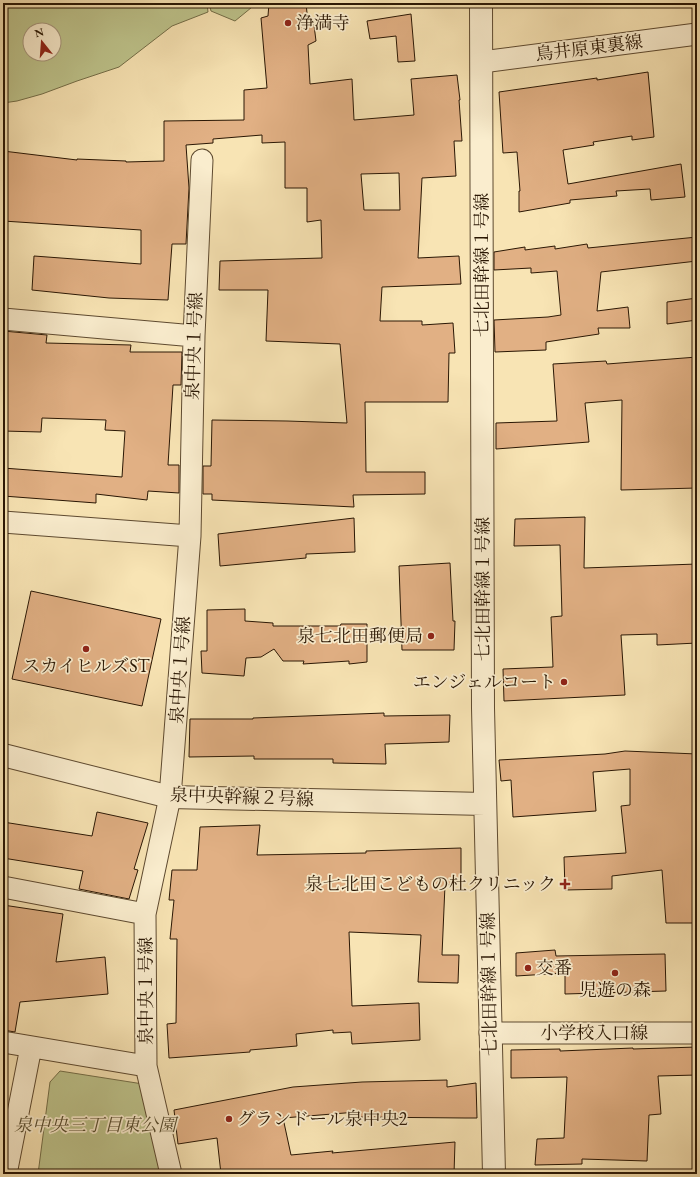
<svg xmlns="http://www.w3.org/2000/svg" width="700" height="1177" font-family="'EB Garamond','Noto Serif JP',serif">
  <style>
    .green { fill: #bec48c; stroke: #746e48; fill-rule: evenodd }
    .building { fill: #e1b084; stroke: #2a1704; fill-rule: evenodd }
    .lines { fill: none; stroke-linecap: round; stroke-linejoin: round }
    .minor-casing { stroke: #5e4a30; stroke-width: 23 }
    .tertiary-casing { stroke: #5e4a30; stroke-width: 24 }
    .minor { stroke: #faedce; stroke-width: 21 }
    .tertiary { stroke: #faedce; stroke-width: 22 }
    .poi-dot { fill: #8f2418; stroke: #faedce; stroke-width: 1.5 }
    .labels { text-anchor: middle; stroke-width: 3.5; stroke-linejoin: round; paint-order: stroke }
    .poi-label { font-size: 18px; fill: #2a1704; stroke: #faedce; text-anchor: start }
    .street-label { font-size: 18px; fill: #2a1704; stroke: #faedce }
    .park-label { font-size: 18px; font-style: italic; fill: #564b2d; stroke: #faedce }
  </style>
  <rect width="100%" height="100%" fill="#f8e4b4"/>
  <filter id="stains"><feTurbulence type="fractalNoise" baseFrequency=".005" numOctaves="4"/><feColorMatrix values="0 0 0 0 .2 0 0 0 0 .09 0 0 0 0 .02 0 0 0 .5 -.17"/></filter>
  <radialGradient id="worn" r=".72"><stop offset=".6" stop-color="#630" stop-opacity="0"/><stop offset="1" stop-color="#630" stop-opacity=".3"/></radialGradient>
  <path class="green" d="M 3,3 L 207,3 L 208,12 L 172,26 L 119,67 L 77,81 L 42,94 L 17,101 L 3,103 ZM 30,30 L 54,30 L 54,54 L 30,54 Z
    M 209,3 L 257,3 L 235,21 L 211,11 Z
    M 60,1071 L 143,1084 L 165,1174 L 38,1174 L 50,1082 Z"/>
  <path class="building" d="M 269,3 L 306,3 L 308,23 L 314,25 L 316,41 L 308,45 L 310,84 L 352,79 L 354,120 L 414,115 L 411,79 L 457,75 L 460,100 L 459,100 L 462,141 L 454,141 L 456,176 L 422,178 L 418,258 L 459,256 L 461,284 L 382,287 L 380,321 L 422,321 L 422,325 L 453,323 L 455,353 L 449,353 L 448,402 L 365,402 L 366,472 L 425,472 L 425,494 L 353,495 L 354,507 L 212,500 L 212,494 L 203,494 L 203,466 L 211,466 L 212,420 L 287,421 L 347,423 L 340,344 L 266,341 L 268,290 L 219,290 L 220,261 L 322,258 L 321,220 L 307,222 L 307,188 L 285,188 L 285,142 L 262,143 L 262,135 L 213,139 L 213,143 L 186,145 L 189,188 L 186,244 L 172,244 L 168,300 L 109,298 L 32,290 L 34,256 L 141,264 L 141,230 L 3,221 L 3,151 L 77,160 L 77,159 L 126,161 L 126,162 L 164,161 L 164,121 L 244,120 L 244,90 L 267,88 L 261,18 L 268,16 ZM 399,173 L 400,210 L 364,210 L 361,174 Z
    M 411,14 L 415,61 L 398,62 L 396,36 L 370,39 L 367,21 Z
    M 648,72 L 654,137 L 632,140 L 632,136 L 593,142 L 594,145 L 563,150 L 568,184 L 681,164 L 685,197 L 651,200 L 650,189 L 616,191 L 617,196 L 570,200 L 570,203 L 519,212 L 519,191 L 520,191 L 517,152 L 503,153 L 499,92 L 597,78 L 597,80 Z
    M 697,237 L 697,261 L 601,272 L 597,311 L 628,307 L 630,328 L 598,328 L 599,334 L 546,342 L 546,350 L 495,352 L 494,320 L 548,317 L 561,315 L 557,271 L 531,273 L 531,268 L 494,270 L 494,252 L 525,247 L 525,250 L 555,246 L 555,249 L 587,244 L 588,248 Z
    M 697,298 L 697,320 L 667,324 L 667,302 Z
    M 3,331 L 47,335 L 46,343 L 131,345 L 130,352 L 182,352 L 181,385 L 173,385 L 168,465 L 179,465 L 179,493 L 148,491 L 147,500 L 96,494 L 96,503 L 3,496 L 3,468 L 122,477 L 125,431 L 105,430 L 106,420 L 42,418 L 41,432 L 3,431 Z
    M 697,357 L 697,488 L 621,490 L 622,400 L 585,403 L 589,442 L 496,449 L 496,423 L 557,421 L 553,364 L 606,361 L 607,364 Z
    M 585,517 L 584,568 L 697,564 L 697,643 L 657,645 L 657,634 L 621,635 L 625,695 L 504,701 L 503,669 L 553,667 L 551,617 L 562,616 L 560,545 L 514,546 L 515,519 Z
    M 354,518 L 355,552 L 306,554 L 306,558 L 220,566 L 218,534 Z
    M 450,563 L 453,621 L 455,621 L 454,650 L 402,650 L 399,566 Z
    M 31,591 L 161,619 L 142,706 L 12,679 Z
    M 245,609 L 245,621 L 273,623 L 273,626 L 340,626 L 341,624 L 367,624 L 367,662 L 349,664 L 349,661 L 303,664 L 304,661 L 283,661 L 274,649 L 261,657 L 246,658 L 244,676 L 202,673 L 201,651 L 207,651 L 207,610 Z
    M 384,713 L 384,716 L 450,715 L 449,742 L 385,744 L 386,764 L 333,763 L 333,759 L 254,759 L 254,756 L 189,757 L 190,719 L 253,719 L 253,718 Z
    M 625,751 L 697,754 L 697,923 L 666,923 L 662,870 L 612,876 L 612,889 L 565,890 L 564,857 L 626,853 L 621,806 L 630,805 L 630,769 L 593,772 L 596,811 L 513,817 L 511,780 L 501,781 L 499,760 L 605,754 Z
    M 97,812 L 148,823 L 134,869 L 138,870 L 129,899 L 79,889 L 83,871 L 3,858 L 3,822 L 92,836 Z
    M 260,825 L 257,855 L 366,853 L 366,851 L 461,848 L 461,884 L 445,885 L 442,955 L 459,955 L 458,983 L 418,982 L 421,935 L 349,932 L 352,1006 L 419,1003 L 420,1040 L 352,1044 L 351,1032 L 333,1033 L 333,1030 L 296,1034 L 297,1046 L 250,1050 L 250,1052 L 169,1058 L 167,1024 L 176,1023 L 177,939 L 170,939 L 174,900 L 169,900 L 172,870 L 197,870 L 200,827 Z
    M 3,905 L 63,914 L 56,962 L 105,957 L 108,994 L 20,1002 L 15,1032 L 3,1030 Z
    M 555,950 L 556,956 L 665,954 L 666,991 L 565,994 L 565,973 L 516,976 L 516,953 Z
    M 697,1047 L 697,1075 L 658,1076 L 661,1114 L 649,1115 L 647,1161 L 582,1159 L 582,1164 L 535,1165 L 537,1139 L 564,1138 L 567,1077 L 511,1078 L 511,1050 L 560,1049 L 560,1051 L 633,1048 L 633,1049 Z
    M 447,1080 L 447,1087 L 476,1083 L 477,1118 L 465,1118 L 357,1117 L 357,1112 L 283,1118 L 291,1155 L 333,1151 L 332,1153 L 455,1142 L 454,1174 L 221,1174 L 217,1138 L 178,1144 L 174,1110 L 293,1087 L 362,1082 Z"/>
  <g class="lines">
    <g class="minor-casing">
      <path id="minor" d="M 482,62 L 697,34
        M 3,319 L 194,336
        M 3,522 L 190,536
        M 3,887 L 145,914
        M 490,1033 L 697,1033
        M 3,1042 L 146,1066
        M 6,1174 L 31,1047
        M 171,1174 L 146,1066 L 145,914 L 170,797 L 190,536 L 194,336 L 202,160"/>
    </g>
    <g class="tertiary-casing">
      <path id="tertiary" d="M 481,3 L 483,708 L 494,1174
        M 3,755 L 170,797 L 485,804"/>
    </g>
    <use href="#minor" class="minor"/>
    <use href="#tertiary" class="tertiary"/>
  </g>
  <g class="poi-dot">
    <circle cx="288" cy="23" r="4"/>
    <circle cx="431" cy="636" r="4"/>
    <circle cx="86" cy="649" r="4"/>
    <circle cx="564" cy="682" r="4"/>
    <path d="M563 878h4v4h4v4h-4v4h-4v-4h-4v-4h4z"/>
    <circle cx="528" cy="968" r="4"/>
    <circle cx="615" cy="973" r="4"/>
    <circle cx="229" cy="1119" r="4"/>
  </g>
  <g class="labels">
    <g class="poi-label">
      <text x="296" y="29">浄満寺</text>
      <text x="423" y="642" text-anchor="end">泉七北田郵便局</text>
      <text x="86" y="672" text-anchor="middle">スカイヒルズST</text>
      <text x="556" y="688" text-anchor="end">エンジェルコート</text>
      <text x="556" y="890" text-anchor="end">泉七北田こどもの杜クリニック</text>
      <text x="536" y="974">交番</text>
      <text x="615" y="996" text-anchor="middle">児遊の森</text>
      <text x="237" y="1125">グランドール泉中央2</text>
    </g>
    <g class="street-label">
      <text transform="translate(589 48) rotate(-7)" y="6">鳥井原東裏線</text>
      <text transform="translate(482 265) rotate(-90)" y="6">七北田幹線１号線</text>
      <text transform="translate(194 346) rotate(-88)" y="6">泉中央１号線</text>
      <text transform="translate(483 589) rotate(-90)" y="6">七北田幹線１号線</text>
      <text transform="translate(180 670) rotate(-86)" y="6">泉中央１号線</text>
      <text transform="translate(242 797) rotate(2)" y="6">泉中央幹線２号線</text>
      <text transform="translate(489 984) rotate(-91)" y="6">七北田幹線１号線</text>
      <text transform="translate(146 991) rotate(-90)" y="6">泉中央１号線</text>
      <text x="594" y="1039">小学校入口線</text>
    </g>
    <g class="park-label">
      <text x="95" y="1131">泉中央三丁目東公園</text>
    </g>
  </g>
  <rect width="700" height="1177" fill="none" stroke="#f8e4b4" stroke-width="16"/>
  <rect x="4" y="4" width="692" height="1169" fill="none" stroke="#2a1704" stroke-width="2"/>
  <rect x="8" y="8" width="684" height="1161" fill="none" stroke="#2a1704"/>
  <g transform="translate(42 42) rotate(343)"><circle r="19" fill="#faedce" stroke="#a7977d"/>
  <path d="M0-3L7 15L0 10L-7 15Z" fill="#8f2418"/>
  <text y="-6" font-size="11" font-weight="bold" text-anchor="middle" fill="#2a1704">N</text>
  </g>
  <rect width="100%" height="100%" filter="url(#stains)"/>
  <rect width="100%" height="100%" fill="url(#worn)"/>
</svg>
